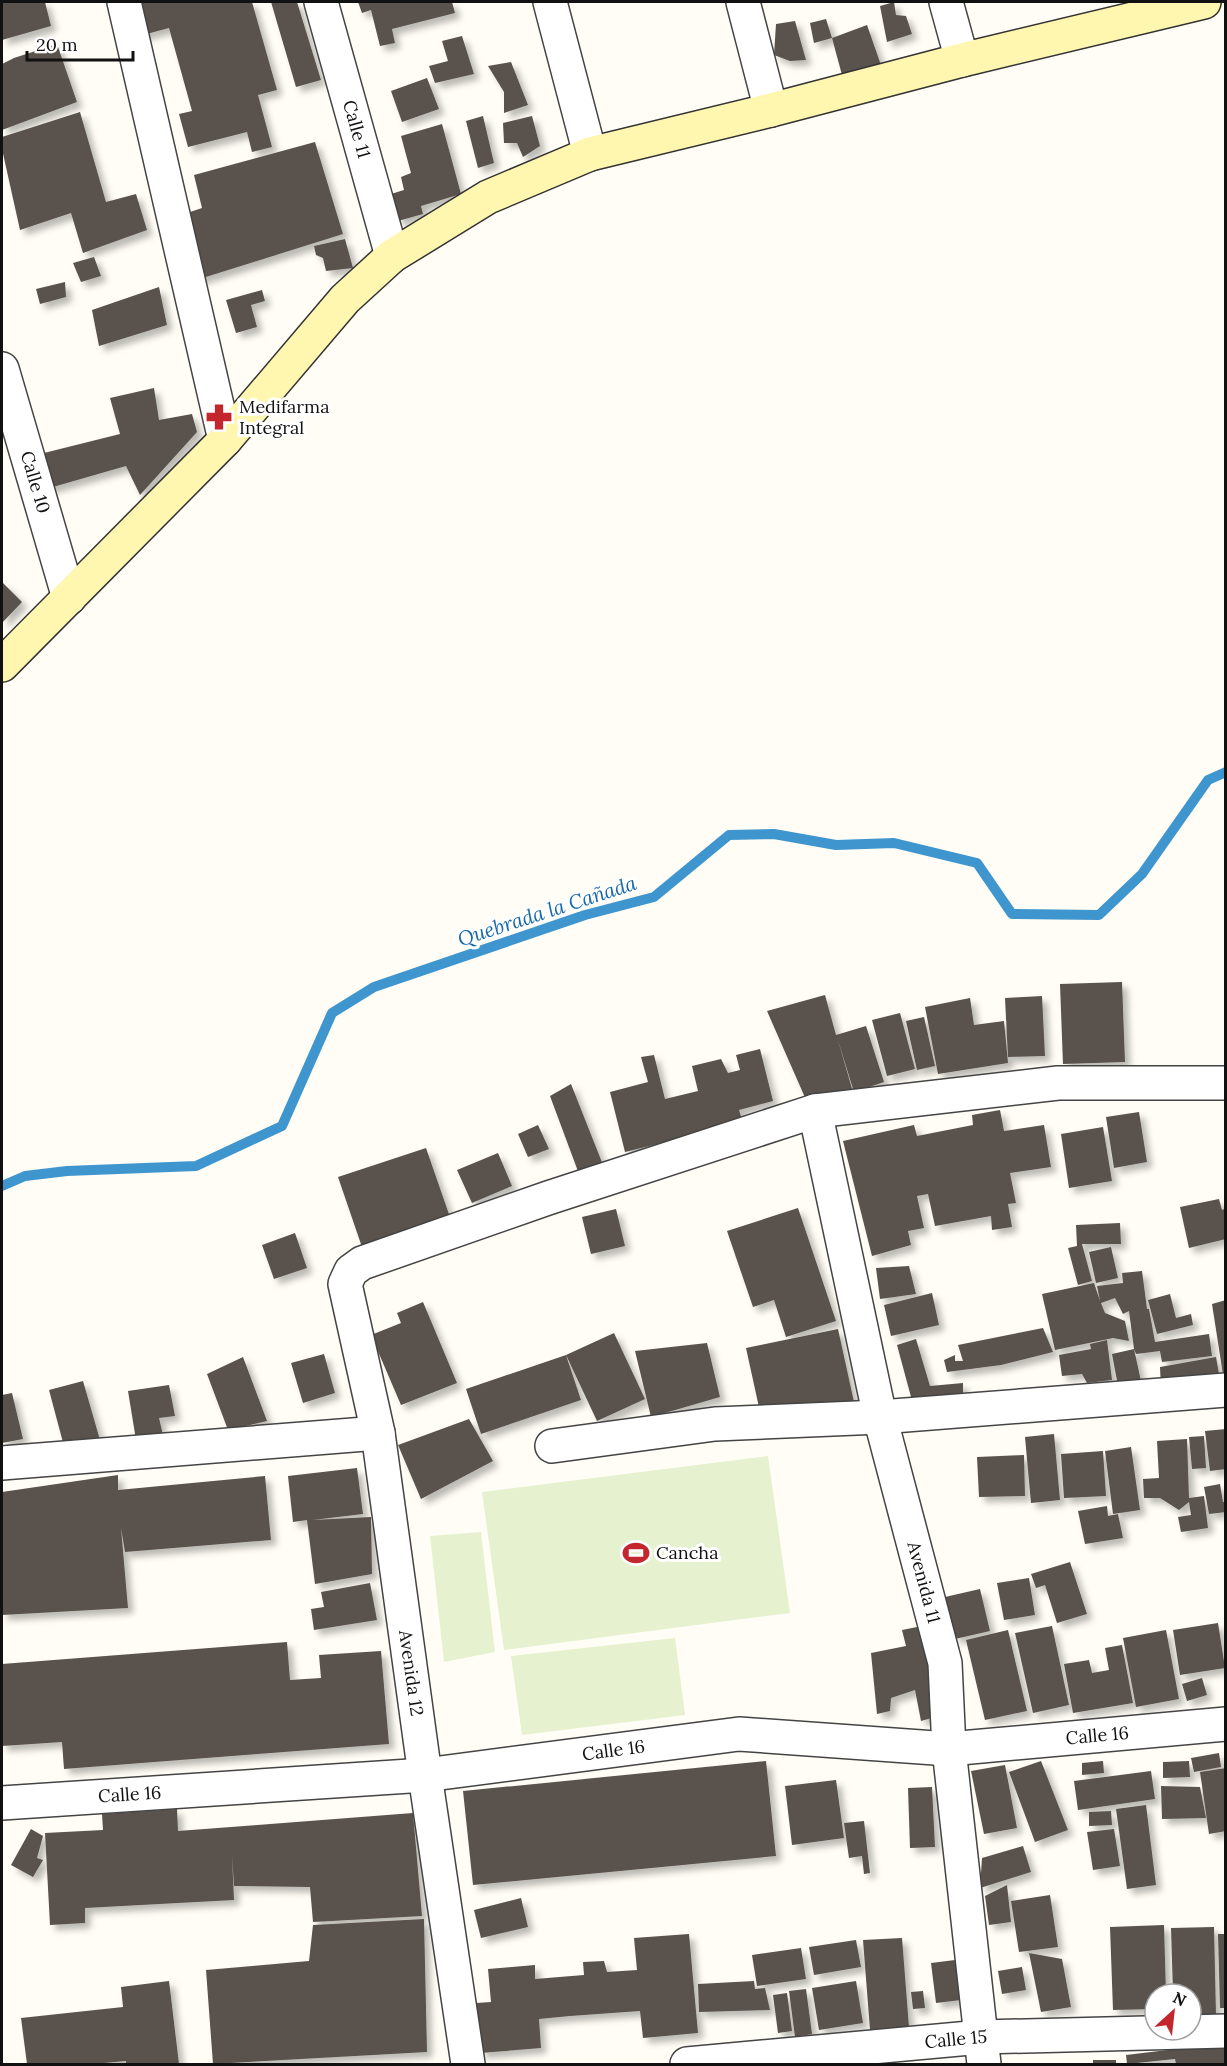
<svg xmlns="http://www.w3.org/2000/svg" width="1227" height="2066" font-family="Lora,serif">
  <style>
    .pitch { fill: #e6f2cf }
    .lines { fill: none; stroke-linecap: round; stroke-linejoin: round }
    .stream { stroke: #3f96cf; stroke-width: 10 }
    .building { fill: #5a524d; filter: url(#shadow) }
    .street-casing { stroke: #444; stroke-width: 36 }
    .secondary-casing { stroke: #333; stroke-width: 36 }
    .street { stroke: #fff; stroke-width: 33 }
    .secondary { stroke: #fff6b0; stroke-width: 33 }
    .labels { text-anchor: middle; stroke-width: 6; stroke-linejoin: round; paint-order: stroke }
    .street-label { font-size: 18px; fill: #111; stroke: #fff }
    .poi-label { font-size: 18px; fill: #111; stroke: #fff; text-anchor: start }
    .water-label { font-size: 20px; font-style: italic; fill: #1768a6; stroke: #fff }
  </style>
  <defs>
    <filter id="shadow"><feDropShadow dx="5.5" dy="5.5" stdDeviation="3" flood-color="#0004"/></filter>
  </defs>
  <rect width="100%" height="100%" fill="#fffdf5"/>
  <path class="pitch" d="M 768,1456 L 790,1613 L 504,1650 L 482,1492 Z
    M 481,1532 L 495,1652 L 444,1662 L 430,1536 Z
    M 675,1638 L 685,1715 L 522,1735 L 511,1656 Z"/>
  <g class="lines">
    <path class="stream" d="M 2,1186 L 25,1176 L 67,1171 L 196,1166 L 282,1126 L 332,1013 L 374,987 L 585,915 L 654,897 L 729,835 L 774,834 L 836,845 L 894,843 L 977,863 L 1012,914 L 1099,915 L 1142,874 L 1208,780 L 1226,772"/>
  </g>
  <path class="building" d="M 2,2 L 45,2 L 51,26 L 2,40 Z
    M 144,2 L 252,2 L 277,90 L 258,95 L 272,147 L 252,152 L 247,132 L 188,147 L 179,114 L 192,111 L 169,28 L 139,36 L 131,5 Z
    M 271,2 L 297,2 L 321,80 L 296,87 Z
    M 358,2 L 452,2 L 455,13 L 392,29 L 395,43 L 380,46 L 371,10 L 362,13 Z
    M 894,2 L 896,15 L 906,16 L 912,34 L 887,42 L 880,6 Z
    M 826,19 L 832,38 L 867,25 L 882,68 L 867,74 L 864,68 L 842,75 L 832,38 L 814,43 L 810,23 Z
    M 795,21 L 806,60 L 790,61 L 774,55 L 776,24 Z
    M 462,36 L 474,74 L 435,83 L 429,66 L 448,61 L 442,41 Z
    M 57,44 L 77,102 L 2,130 L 2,64 L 14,58 Z
    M 511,62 L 528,105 L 504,113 L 504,92 L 488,66 Z
    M 427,78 L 439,109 L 402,122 L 391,91 Z
    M 80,112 L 106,202 L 136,194 L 147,230 L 83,253 L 71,213 L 20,230 L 2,149 L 2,137 Z
    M 483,116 L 494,163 L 478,168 L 466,121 Z
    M 532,116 L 540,146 L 523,157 L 517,143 L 504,143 L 503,123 Z
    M 442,124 L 461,194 L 421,206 L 423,214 L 398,221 L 391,194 L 404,190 L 401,177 L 411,173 L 401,136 Z
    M 315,142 L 343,234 L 193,281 L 178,216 L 202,208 L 194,175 Z
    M 345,239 L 353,268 L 326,271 L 323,258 L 316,255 L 314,246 Z
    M 94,257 L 101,276 L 81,282 L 73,263 Z
    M 65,282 L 66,297 L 40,304 L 36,289 Z
    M 159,287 L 167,325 L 99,346 L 92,310 Z
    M 262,290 L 265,301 L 251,305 L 257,327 L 236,333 L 226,300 Z
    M 154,388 L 159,420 L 192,414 L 197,432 L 140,495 L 126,466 L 46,489 L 40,454 L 120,434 L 110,398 Z
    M 2,582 L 22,602 L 2,623 Z
    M 1122,982 L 1125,1062 L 1063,1064 L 1060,984 Z
    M 825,995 L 836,1035 L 866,1026 L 884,1082 L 854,1092 L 837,1037 L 853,1092 L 807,1102 L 767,1011 Z
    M 1042,996 L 1045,1056 L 1008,1057 L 1005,998 Z
    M 970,998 L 974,1025 L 1004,1021 L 1008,1063 L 938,1074 L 925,1007 Z
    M 900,1013 L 915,1069 L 887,1076 L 872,1020 Z
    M 924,1017 L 935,1066 L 917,1070 L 906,1021 Z
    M 760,1049 L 773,1101 L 739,1110 L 743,1123 L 625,1152 L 610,1092 L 648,1082 L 641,1057 L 654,1055 L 665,1099 L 698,1091 L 692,1066 L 721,1059 L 728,1073 L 740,1070 L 736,1055 Z
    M 571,1084 L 605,1170 L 579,1174 L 550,1096 Z
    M 1000,1110 L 1004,1131 L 1044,1125 L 1051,1167 L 1010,1173 L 1016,1203 L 1008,1204 L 1012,1227 L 992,1230 L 991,1216 L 935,1226 L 928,1194 L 917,1196 L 924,1228 L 908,1231 L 911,1245 L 872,1256 L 843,1141 L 914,1125 L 917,1136 L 973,1125 L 972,1115 Z
    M 1139,1112 L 1147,1162 L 1114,1168 L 1106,1117 Z
    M 538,1125 L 549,1149 L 528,1157 L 518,1134 Z
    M 1103,1127 L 1112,1181 L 1069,1188 L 1061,1134 Z
    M 426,1148 L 451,1220 L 363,1250 L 338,1177 Z
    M 498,1153 L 512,1186 L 472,1203 L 457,1170 Z
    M 1219,1199 L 1222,1210 L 1226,1208 L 1226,1239 L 1189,1248 L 1180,1207 Z
    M 798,1208 L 836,1321 L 786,1337 L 774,1300 L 753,1307 L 727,1231 Z
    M 616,1209 L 625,1246 L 591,1254 L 582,1217 Z
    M 1120,1223 L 1121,1244 L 1082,1244 L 1092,1281 L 1078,1285 L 1068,1248 L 1077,1246 L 1076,1225 Z
    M 295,1233 L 307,1268 L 274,1279 L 262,1245 Z
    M 1111,1247 L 1118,1278 L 1096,1283 L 1089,1252 Z
    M 909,1266 L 916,1294 L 880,1299 L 876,1268 Z
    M 1142,1271 L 1147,1309 L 1149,1309 L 1155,1342 L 1209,1334 L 1212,1356 L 1162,1362 L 1160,1351 L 1136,1354 L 1134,1349 L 1141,1381 L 1118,1386 L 1112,1354 L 1134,1349 L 1129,1311 L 1123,1314 L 1115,1298 L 1101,1303 L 1105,1313 L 1125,1321 L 1129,1341 L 1113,1338 L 1055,1350 L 1042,1294 L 1094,1283 L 1100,1301 L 1097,1286 L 1123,1283 L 1122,1273 Z
    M 932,1293 L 939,1325 L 891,1336 L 884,1305 Z
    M 1170,1294 L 1176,1318 L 1191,1314 L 1193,1325 L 1157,1334 L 1148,1300 Z
    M 1226,1300 L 1226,1381 L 1224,1381 L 1212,1304 Z
    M 423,1302 L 457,1383 L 401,1405 L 371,1335 L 401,1323 L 397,1313 Z
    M 1043,1328 L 1053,1352 L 1001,1365 L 947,1372 L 944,1360 L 955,1355 L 955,1361 L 963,1361 L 958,1345 Z
    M 838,1329 L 854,1402 L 762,1421 L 746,1348 Z
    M 614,1333 L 645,1399 L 597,1421 L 566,1355 L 581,1400 L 481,1434 L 466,1389 L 566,1355 Z
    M 916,1339 L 930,1386 L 963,1383 L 963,1399 L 914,1408 L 897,1345 Z
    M 1107,1340 L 1112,1380 L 1087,1383 L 1082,1374 L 1062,1376 L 1059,1355 L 1091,1349 L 1090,1344 Z
    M 707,1343 L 720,1397 L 651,1417 L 635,1351 Z
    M 324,1354 L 335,1393 L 303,1403 L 291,1363 Z
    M 243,1357 L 267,1421 L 228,1430 L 207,1374 Z
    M 1216,1357 L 1221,1385 L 1161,1388 L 1160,1367 Z
    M 83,1381 L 100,1440 L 65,1450 L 49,1390 Z
    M 169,1385 L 175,1416 L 159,1418 L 163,1435 L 136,1440 L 128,1391 Z
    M 12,1393 L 23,1439 L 2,1443 L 2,1395 Z
    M 469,1419 L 493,1461 L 421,1499 L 398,1445 Z
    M 1226,1429 L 1226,1469 L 1210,1471 L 1205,1431 Z
    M 1054,1434 L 1060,1500 L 1031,1503 L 1025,1437 Z
    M 1204,1436 L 1206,1468 L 1192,1469 L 1189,1437 Z
    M 1187,1439 L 1189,1498 L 1204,1496 L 1208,1528 L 1181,1532 L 1178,1517 L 1191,1515 L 1189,1502 L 1179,1510 L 1160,1498 L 1144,1498 L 1143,1479 L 1159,1478 L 1157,1441 Z
    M 1131,1447 L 1140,1510 L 1113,1514 L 1105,1451 Z
    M 1103,1451 L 1106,1496 L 1064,1498 L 1061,1454 Z
    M 1024,1455 L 1025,1496 L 979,1497 L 977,1457 Z
    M 357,1468 L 363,1514 L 313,1520 L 371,1517 L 372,1574 L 315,1584 L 307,1520 L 293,1522 L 288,1476 Z
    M 118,1475 L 118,1490 L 265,1476 L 271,1540 L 125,1552 L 121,1528 L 128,1608 L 2,1615 L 2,1492 Z
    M 1220,1484 L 1223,1502 L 1226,1502 L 1226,1512 L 1209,1514 L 1204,1487 Z
    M 1107,1506 L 1108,1516 L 1118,1514 L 1123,1538 L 1085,1544 L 1078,1511 Z
    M 1070,1562 L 1087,1614 L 1057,1623 L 1045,1585 L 1036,1588 L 1031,1574 Z
    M 1029,1578 L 1035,1615 L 1004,1620 L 997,1583 Z
    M 370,1583 L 377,1620 L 314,1630 L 311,1609 L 324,1607 L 321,1592 Z
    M 980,1589 L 990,1631 L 955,1639 L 945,1597 Z
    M 1218,1623 L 1225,1668 L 1180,1675 L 1173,1630 Z
    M 927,1625 L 939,1716 L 921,1721 L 915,1690 L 891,1698 L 890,1711 L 877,1714 L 871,1653 L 906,1646 L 902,1630 Z
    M 1052,1626 L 1069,1705 L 1033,1713 L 1015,1633 Z
    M 1008,1630 L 1027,1711 L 985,1720 L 966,1640 Z
    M 1166,1630 L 1179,1699 L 1136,1707 L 1123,1638 Z
    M 287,1642 L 290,1680 L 321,1678 L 319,1655 L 381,1651 L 389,1744 L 64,1769 L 62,1742 L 2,1746 L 2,1664 Z
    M 1122,1645 L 1133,1703 L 1073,1713 L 1064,1664 L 1089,1660 L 1092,1673 L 1109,1670 L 1105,1648 Z
    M 1202,1678 L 1207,1695 L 1187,1701 L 1182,1684 Z
    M 1219,1753 L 1221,1767 L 1194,1772 L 1191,1758 Z
    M 766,1761 L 776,1856 L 473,1885 L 463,1791 Z
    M 1041,1761 L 1068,1830 L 1035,1842 L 1009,1772 Z
    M 1103,1761 L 1104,1773 L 1082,1775 L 1082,1763 Z
    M 1189,1761 L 1190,1777 L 1163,1778 L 1163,1762 Z
    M 1005,1765 L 1017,1828 L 984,1834 L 971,1771 Z
    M 1226,1768 L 1226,1831 L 1209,1834 L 1200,1772 Z
    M 1151,1771 L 1155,1799 L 1078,1810 L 1074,1781 Z
    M 836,1780 L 844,1838 L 792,1845 L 785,1786 Z
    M 1161,1786 L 1200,1787 L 1206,1818 L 1162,1819 Z
    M 932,1787 L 935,1847 L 910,1848 L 908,1788 Z
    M 1146,1805 L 1156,1885 L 1127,1889 L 1116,1809 Z
    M 177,1809 L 178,1831 L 413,1813 L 422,1916 L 313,1922 L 310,1887 L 234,1886 L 232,1855 L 234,1900 L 85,1908 L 85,1923 L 50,1925 L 45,1833 L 103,1830 L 102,1814 Z
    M 1111,1811 L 1112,1825 L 1089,1826 L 1089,1812 Z
    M 864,1821 L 870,1873 L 864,1874 L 862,1856 L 849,1858 L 844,1823 Z
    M 31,1829 L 43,1836 L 37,1858 L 43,1860 L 33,1877 L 11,1865 Z
    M 1114,1829 L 1120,1866 L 1093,1870 L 1087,1832 Z
    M 1023,1846 L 1031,1872 L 980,1888 L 982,1858 Z
    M 1007,1885 L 1011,1922 L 989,1925 L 985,1896 Z
    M 1050,1895 L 1058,1947 L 1019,1952 L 1011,1901 Z
    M 521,1898 L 528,1927 L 481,1938 L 474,1910 Z
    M 424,1919 L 427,2052 L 213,2064 L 206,1970 L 309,1961 L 313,1925 Z
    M 1164,1925 L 1166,1994 L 1155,1994 L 1155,2009 L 1113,2010 L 1110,1927 Z
    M 1214,1927 L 1216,2015 L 1191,2015 L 1191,1994 L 1173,1994 L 1171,1928 Z
    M 689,1934 L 698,2033 L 643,2038 L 640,2011 L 570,2016 L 539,2019 L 541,2048 L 480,2053 L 476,2003 L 491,2002 L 488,1969 L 535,1965 L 535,1979 L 584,1975 L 583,1962 L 604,1961 L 607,1972 L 637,1970 L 634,1938 Z
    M 1218,1934 L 1226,1934 L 1226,2008 L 1220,2008 Z
    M 902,1938 L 909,2027 L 870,2030 L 863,1940 Z
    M 856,1940 L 861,1967 L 814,1975 L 809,1947 Z
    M 801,1948 L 806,1979 L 757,1986 L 752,1955 Z
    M 1029,1953 L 1062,1959 L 1071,2007 L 1041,2012 Z
    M 955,1960 L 961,2000 L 936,2003 L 931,1963 Z
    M 1022,1967 L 1026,1990 L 1002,1994 L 998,1971 Z
    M 169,1981 L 179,2064 L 126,2064 L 126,2061 L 93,2064 L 27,2064 L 21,2018 L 123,2007 L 121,1987 Z
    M 754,1981 L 755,1989 L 765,1988 L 770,2010 L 699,2012 L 698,1984 Z
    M 856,1981 L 863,2023 L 819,2030 L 812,1988 Z
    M 806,1989 L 812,2034 L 795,2037 L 789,1991 Z
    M 923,1991 L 925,2008 L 913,2009 L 911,1992 Z
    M 787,1993 L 792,2031 L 778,2033 L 773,1995 Z
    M 1226,2043 L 1226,2064 L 1176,2064 L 1175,2059 L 1127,2064 L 1126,2055 Z
    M 1093,2060 L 1116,2060 L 1116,2064 L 1093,2064 Z"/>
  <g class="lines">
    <g class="street-casing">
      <g id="street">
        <path d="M 124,2 L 225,440"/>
        <path id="s1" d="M 321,2 L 392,256"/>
        <path d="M 550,2 L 590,154"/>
        <path d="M 743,2 L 771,110"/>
        <path d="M 946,2 L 962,60"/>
        <path id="s2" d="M 2,369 L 69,598"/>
        <path id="s3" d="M 815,1111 L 880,1417 L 945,1663 L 949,1749 L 984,2064"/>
        <path d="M 552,1446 L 715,1424 L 880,1417 L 1226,1390"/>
        <path d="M 2,1463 L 378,1433"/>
        <path id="s4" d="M 2,1803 L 425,1775 L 739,1734 L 949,1749 L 1226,1724"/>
        <path d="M 468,2064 L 425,1775 L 378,1433 L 345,1284 L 351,1271 L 362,1263 L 548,1198 L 815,1111 L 1058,1083 L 1226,1083"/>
        <path id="s5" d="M 687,2064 L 981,2037 L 1226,2031"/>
      </g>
    </g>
    <g class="secondary-casing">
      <path id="secondary" d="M 2,665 L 225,440 L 345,299 L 392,256 L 488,197 L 590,154 L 771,110 L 962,60 L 1204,2"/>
    </g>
    <use href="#street" class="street"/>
    <use href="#secondary" class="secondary"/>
  </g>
  <defs>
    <g id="pharmacy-bare" transform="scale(2.07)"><path d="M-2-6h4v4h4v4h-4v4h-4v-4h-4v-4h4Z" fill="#c4262e" stroke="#fff" stroke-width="2.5" paint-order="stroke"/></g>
    <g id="stadium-bare" transform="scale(2.07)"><path d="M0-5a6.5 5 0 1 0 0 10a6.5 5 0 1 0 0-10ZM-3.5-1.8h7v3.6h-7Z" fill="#c4262e" stroke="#fff" stroke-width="2.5" paint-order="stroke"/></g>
  </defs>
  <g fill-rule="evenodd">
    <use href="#pharmacy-bare" x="219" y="417"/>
    <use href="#stadium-bare" x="636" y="1553"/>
  </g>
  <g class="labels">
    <g class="street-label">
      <text dy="6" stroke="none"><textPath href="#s1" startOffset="132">Calle 11</textPath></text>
      <text dy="6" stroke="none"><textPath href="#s2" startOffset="118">Calle 10</textPath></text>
      <text dy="6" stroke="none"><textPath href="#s3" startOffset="484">Avenida 11</textPath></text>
      <text transform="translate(411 1673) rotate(82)" y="6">Avenida 12</text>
      <text dy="6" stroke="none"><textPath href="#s4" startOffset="1100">Calle 16</textPath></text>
      <text dy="6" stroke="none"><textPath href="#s4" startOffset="614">Calle 16</textPath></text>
      <text dy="6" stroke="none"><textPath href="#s4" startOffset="128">Calle 16</textPath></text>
      <text dy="6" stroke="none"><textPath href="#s5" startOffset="270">Calle 15</textPath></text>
    </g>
    <g class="poi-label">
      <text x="239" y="413">Medifarma<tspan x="239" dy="21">Integral</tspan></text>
      <text x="656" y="1559">Cancha</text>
    </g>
    <g class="water-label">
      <text transform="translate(547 911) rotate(-18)" y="7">Quebrada la Cañada</text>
    </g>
  </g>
  <rect width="1227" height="2066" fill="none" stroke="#111111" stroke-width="6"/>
  <g transform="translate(1173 2012) rotate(27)"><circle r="28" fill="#ffffff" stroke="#a0a0a0" stroke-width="1.5"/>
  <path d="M0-4.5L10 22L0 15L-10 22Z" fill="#c4262e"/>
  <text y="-9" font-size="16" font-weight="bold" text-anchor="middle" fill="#111111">N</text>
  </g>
  <path d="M27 51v9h106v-9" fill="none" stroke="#111111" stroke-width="3"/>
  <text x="36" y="51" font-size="18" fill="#111111" stroke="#ffffff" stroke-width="4.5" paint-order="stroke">20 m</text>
</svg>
